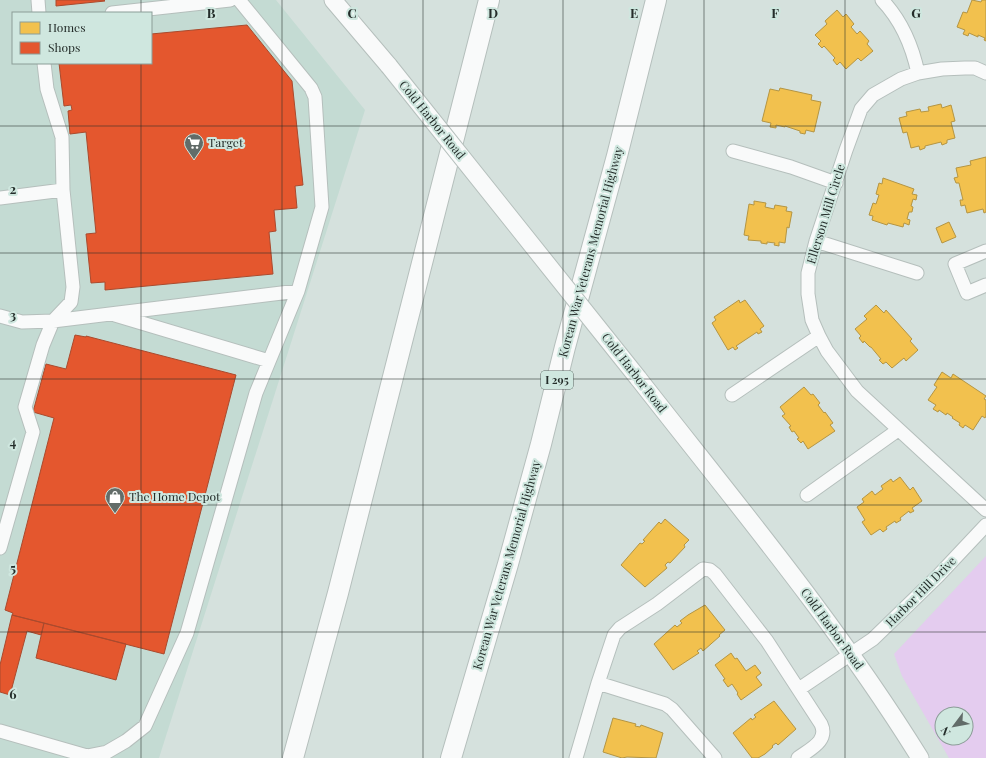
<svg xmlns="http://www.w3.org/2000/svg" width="986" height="758" font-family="'Playfair Display',serif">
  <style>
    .built { fill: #c4dbd3; fill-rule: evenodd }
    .green { fill: #e4ccef; fill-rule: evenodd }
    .homes { fill: #f2c14e; stroke: #b49543 }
    .shops { fill: #e4572e; stroke: #aa4a2d }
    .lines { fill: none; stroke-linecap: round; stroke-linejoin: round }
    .minor-casing { stroke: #b5bfbc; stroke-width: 15 }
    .major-casing { stroke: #b5bfbc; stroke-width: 19 }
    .highway-casing { stroke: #b5bfbc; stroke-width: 22 }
    .minor { stroke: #f9fafa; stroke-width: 13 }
    .major { stroke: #f9fafa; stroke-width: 17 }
    .highway { stroke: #f9fafa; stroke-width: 20 }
    .major-bridge-casing { stroke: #b5bfbc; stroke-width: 19; stroke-linecap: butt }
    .major-bridge { stroke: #f9fafa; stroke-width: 17 }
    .grid { fill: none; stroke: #242d2a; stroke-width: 1; stroke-opacity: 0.55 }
    .labels { text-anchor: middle; stroke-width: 4; stroke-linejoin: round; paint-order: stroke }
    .shield { fill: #cfe7df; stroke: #576560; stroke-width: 1 }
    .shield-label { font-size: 11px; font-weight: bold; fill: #242d2a }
    .street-label { font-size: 12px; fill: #242d2a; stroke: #cfe7df }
    .poi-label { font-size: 12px; fill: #242d2a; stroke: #cfe7df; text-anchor: start }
    .grid-label { font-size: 13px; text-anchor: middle; font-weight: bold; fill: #242d2a; stroke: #cfe7df; stroke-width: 4; stroke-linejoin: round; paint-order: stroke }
  </style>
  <rect width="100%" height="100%" fill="#d5e1dd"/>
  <path class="built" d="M 0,0 L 276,0 L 365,110 L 159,758 L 0,758 ZM 13,13 L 151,13 L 151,63 L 13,63 Z"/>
  <path class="green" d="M 986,556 L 986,758 L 949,758 L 902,676 L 894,654 ZM 942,714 L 966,714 L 966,738 L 942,738 Z"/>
  <path class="homes" d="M 972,0 L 981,2 L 982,0 L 986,0 L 986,41 L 984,40 L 985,38 L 978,35 L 978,37 L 969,33 L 968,36 L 963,34 L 965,30 L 957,27 L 963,12 L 967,13 Z
    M 837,10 L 843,17 L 846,14 L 854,24 L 851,27 L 857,34 L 860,31 L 869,41 L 867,44 L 873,51 L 861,61 L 858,58 L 846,69 L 840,62 L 837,65 L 833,60 L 835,58 L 824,46 L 822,48 L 818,44 L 821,41 L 815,35 L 827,24 L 825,21 Z
    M 780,88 L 812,95 L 811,100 L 821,102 L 814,132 L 806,130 L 805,134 L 800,133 L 800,131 L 785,126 L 785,127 L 776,125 L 776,128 L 770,127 L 771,123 L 762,121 L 770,89 L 779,91 Z
    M 941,104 L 942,108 L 951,105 L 955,121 L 951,122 L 955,138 L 947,140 L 947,143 L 942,145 L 941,142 L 925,146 L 925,148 L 920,150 L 919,146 L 911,148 L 907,132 L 903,133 L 899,118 L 907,116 L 906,112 L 920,109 L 921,112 L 929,111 L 928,107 Z
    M 986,157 L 986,212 L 984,213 L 983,209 L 967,213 L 965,205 L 961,206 L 960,200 L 963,200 L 959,183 L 956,183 L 954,178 L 958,177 L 956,168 L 971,165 L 970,161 Z
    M 883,178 L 914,189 L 912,194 L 917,195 L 916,200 L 913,199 L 911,206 L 913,207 L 912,212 L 909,212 L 907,219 L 910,220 L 909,225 L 904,223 L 903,227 L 888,223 L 887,225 L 872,220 L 873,216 L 869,215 L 873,203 L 876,204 L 879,195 L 876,194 L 879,183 L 882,184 Z
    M 754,201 L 766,203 L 765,207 L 774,209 L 775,205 L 787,207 L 786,211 L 792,212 L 789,228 L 787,227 L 785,243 L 779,242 L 779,246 L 774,245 L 775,243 L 767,242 L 767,244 L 761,243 L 761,241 L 748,240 L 749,236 L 744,235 L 749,204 L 754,205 Z
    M 949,222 L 956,237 L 942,243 L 936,228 Z
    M 739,300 L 740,303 L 745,300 L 764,326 L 760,329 L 762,332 L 758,334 L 757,332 L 736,346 L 738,348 L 735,350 L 733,347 L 728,350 L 712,323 L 716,320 L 714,317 Z
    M 876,305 L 884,313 L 886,310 L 912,339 L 910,341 L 918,350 L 906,361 L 904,358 L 892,368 L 886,362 L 883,364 L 879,360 L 881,359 L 871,347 L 870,347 L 864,341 L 863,343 L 859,338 L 861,336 L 855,329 L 867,319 L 864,316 Z
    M 942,372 L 951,378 L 953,374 L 986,396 L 984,399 L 986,400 L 986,416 L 985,418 L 982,416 L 973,430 L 965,425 L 963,428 L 959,425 L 960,423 L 952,418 L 953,417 L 947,413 L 946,415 L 939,410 L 938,412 L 933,409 L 936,405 L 928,400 L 937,387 L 934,385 Z
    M 804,387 L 811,395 L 813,394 L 820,403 L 818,405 L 824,413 L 825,412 L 833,423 L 830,425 L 835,431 L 808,449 L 803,441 L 801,443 L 797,439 L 799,438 L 794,431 L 792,432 L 789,427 L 791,426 L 782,416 L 785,414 L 780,407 Z
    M 900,477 L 910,490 L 913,487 L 922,501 L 912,508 L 914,511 L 910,513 L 909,511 L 900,518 L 901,520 L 896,523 L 895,521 L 886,527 L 887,529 L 883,532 L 880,529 L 871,535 L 862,522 L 865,520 L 857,507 L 864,502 L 862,499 L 872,491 L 875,495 L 883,489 L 881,486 L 891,479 L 893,482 Z
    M 665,519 L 689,540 L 684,545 L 685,547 L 670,563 L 668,562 L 665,565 L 667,568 L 645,587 L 621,565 L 640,543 L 642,544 L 645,541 L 643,540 L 659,522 L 661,524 Z
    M 705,605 L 725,630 L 719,635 L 720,636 L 703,651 L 701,648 L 697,651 L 699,653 L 673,670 L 654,644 L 675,625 L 677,627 L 682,623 L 680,621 L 688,615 Z
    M 731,653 L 735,659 L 737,658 L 746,671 L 755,665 L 761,673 L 756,677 L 762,685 L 741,700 L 737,694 L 738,693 L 732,684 L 728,687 L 723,680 L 725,679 L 715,665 Z
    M 774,701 L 796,729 L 778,745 L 776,743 L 772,746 L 773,747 L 765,754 L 758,758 L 752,758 L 733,733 L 751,718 L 752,720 L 756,717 L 754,715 Z
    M 613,718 L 636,724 L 635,726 L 640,727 L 641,725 L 663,733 L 656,758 L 627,757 L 622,758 L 603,752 Z"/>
  <path class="shops" d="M 56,0 L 104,0 L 105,1 L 56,6 Z
    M 247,25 L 292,81 L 303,185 L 295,186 L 297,208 L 274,210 L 276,231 L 269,232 L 273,274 L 105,290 L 105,282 L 91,283 L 86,234 L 96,233 L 86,132 L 70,134 L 68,111 L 72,110 L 71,105 L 64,106 L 59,63 L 151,63 L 151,34 Z
    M 75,335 L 86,337 L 86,336 L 236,375 L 164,654 L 12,615 L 13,613 L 5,610 L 54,418 L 33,412 L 46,364 L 66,369 Z
    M 12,615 L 44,623 L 41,635 L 27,631 L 10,695 L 0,692 L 0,665 Z
    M 44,623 L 126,644 L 116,680 L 36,658 Z"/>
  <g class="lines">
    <g class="minor-casing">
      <path id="minor" d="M 38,0 L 39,13
        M 882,0 C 902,21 912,45 918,73
        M 112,13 L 230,0
        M 986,73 L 975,68 L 965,68 L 942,69 L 918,73 L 901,79 L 873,95 L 861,109 L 846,150 L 816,241 L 808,273 L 808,294 L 812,320 L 819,336 L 827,351 L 857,391 L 986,510
        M 733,151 L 791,167 L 836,183
        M 0,198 L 63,190
        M 816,241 L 917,273
        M 986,251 L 955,264 L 967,293 L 986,285
        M 115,315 L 269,361
        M 0,316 L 22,322 L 53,321 L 298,291 L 322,207 L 315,97 L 311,88 L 239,0
        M 732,395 L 819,336
        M 807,495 L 898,430
        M 0,548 L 33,432 L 25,407 L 43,345 L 53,321 L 71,302 L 73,287 L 63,190 L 62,137 L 47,89 L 44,63
        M 598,683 L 665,704 L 672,709 L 715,758
        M 799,689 L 873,639 L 938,576 L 986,525
        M 0,731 L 87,756 L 107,752 L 126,741 L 145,726 L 187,633 L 256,393 L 298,291
        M 576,758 L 598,683 L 614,635 L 620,628 L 657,604 L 703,569 L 710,570 L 715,574 L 767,641 L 821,724 C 829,741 810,749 798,758"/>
    </g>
    <g class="major-casing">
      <path id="major" d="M 333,0 L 389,66
        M 638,378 C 735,502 837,624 920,758"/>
    </g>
    <g class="highway-casing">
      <path id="highway" d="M 293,758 L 338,593 L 489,0
        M 451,758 L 508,564 L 541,444 L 565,347 L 617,156 L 656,0"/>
    </g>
    <use href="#minor" class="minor"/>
    <use href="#major" class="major"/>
    <use href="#highway" class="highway"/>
    <g class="major-bridge-casing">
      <path id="major-bridge" d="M 389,66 L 638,378"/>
    </g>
    <use href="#major-bridge" class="major-bridge"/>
  </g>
  <path class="grid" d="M 141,0 L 141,13M 282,0 L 282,758M 423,0 L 423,758M 563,0 L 563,758M 704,0 L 704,758M 845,0 L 845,758M 141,63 L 141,758M 0,126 L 986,126M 0,253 L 986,253M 0,379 L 986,379M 0,505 L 986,505M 0,632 L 986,632"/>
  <defs>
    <g id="supermarket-pin" transform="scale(1)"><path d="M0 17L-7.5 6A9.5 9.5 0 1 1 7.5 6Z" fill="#626c69" stroke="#cfe7df"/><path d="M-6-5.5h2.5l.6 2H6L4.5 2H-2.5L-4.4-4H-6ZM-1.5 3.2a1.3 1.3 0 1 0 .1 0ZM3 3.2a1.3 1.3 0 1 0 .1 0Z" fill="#fff"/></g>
    <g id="shop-pin" transform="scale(1)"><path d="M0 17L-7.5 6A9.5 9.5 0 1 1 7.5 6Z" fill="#626c69" stroke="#cfe7df"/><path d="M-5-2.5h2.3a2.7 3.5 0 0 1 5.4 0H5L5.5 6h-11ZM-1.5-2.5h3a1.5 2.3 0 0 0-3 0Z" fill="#fff"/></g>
  </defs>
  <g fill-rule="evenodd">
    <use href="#supermarket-pin" x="194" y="143"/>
    <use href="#shop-pin" x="115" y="497"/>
  </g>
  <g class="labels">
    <rect class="shield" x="541" y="371" width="32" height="18" rx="3"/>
    <g class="shield-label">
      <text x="557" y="384">I 295</text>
    </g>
    <g class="street-label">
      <text transform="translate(432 120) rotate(51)" y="4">Cold Harbor Road</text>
      <text transform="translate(826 214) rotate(-73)" y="4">Ellerson Mill Circle</text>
      <text transform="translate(591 252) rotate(-75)" y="4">Korean War Veterans Memorial Highway</text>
      <text transform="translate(634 373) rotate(52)" y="4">Cold Harbor Road</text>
      <text transform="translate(507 565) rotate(-74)" y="4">Korean War Veterans Memorial Highway</text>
      <text transform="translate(921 592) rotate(-45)" y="4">Harbor Hill Drive</text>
      <text transform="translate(832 629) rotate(54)" y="4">Cold Harbor Road</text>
    </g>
    <g class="poi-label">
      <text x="208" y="147">Target</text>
      <text x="129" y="501">The Home Depot</text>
    </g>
  </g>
  <g class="grid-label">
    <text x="211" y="18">B</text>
    <text x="352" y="18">C</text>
    <text x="493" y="18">D</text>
    <text x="634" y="18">E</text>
    <text x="775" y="18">F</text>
    <text x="916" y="18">G</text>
    <text x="13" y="194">2</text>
    <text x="13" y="320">3</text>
    <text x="13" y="447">4</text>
    <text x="13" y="573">5</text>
    <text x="13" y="699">6</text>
  </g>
  <rect x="12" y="12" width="140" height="52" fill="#cfe7df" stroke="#8b9d97"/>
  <rect x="20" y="22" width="20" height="12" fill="#f2c14e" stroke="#8b9d97"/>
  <text x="48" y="32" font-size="12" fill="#242d2a">Homes</text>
  <rect x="20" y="42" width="20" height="12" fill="#e4572e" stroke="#8b9d97"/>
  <text x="48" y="52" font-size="12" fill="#242d2a">Shops</text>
  <g transform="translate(954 726) rotate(238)"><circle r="19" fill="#cfe7df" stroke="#8b9d97"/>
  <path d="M0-3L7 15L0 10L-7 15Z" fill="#626c69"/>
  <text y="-6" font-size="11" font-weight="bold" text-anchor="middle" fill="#242d2a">N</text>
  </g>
</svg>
